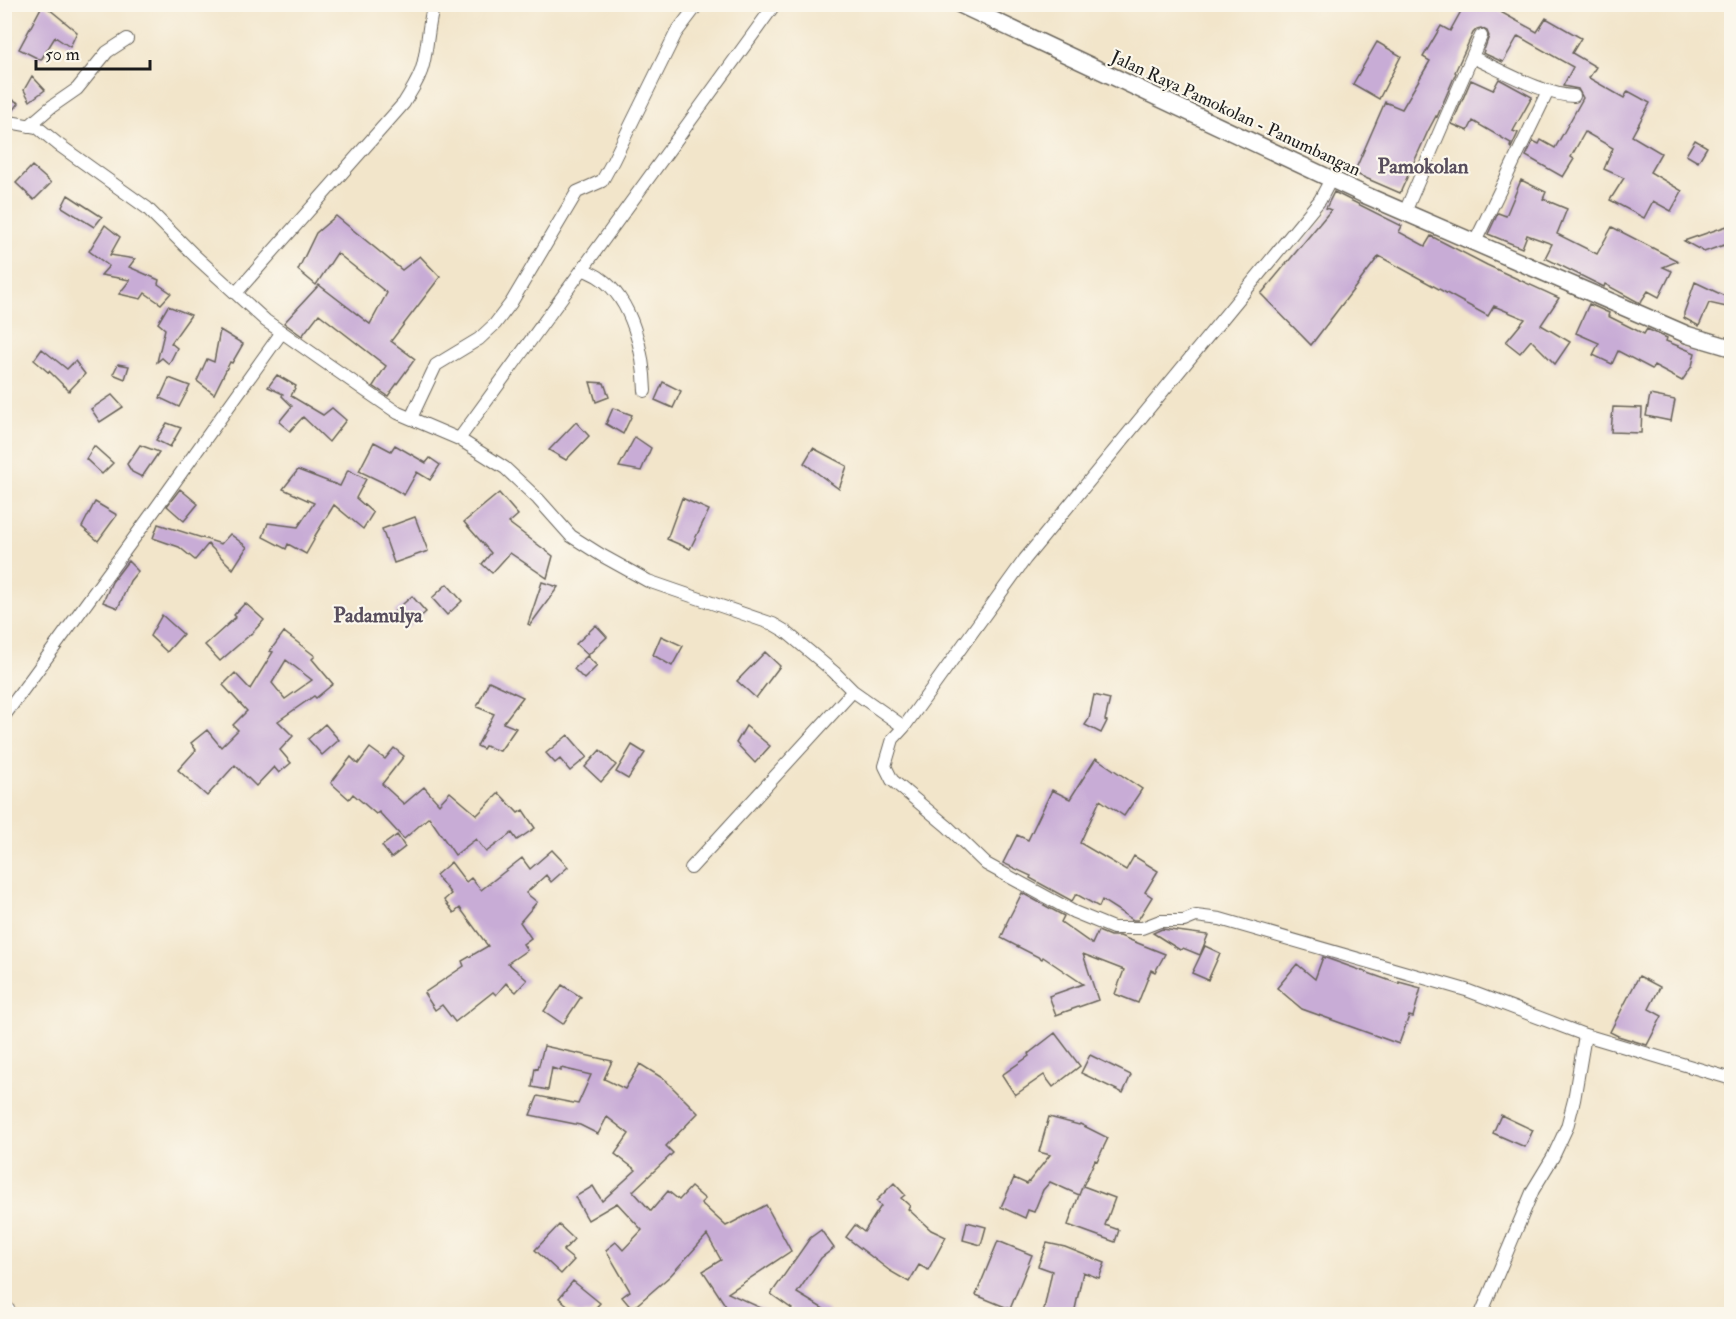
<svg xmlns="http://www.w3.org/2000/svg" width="1736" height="1319" font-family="'IM FELL Double Pica',serif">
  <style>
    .building { fill: #c8acd6; fill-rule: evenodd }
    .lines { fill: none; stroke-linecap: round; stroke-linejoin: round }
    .minor-casing { stroke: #676259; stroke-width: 14 }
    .secondary-casing { stroke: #676259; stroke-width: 19 }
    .minor { stroke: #fff; stroke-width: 12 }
    .secondary { stroke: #fff; stroke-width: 16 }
    .labels { text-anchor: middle; stroke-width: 4.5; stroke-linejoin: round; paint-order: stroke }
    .street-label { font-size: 18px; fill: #1c1c1c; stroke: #fbf7ec }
    .quarter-label { font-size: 21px; font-weight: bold; fill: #584e5d; stroke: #fbf7ec }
  </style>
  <rect width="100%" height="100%" fill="#fbf7ec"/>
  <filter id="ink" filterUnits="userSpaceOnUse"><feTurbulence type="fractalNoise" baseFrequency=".0167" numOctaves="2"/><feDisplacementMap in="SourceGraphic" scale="12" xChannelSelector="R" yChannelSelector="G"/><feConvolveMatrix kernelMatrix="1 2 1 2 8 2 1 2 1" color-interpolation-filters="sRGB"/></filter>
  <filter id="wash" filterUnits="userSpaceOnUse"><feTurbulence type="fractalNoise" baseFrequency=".008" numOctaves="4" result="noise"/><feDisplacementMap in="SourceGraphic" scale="24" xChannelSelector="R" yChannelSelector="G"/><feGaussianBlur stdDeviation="1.35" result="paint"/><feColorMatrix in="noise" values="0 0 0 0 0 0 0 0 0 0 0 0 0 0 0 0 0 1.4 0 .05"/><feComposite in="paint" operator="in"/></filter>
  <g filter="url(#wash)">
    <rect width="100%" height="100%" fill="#f2e5ca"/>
    <g id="blocks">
      <path class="building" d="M 43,4 L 77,32 L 70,47 L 55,37 L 41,60 L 19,49 Z
        M 1465,4 L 1501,4 L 1497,10 L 1537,32 L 1546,18 L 1581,38 L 1572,53 L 1596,67 L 1589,78 L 1624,98 L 1628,91 L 1650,103 L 1632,136 L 1661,153 L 1650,172 L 1682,191 L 1671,211 L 1653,201 L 1644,218 L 1610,200 L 1624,178 L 1604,169 L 1613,148 L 1585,132 L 1571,157 L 1574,159 L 1563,177 L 1526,156 L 1533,141 L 1539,144 L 1541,140 L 1555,148 L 1583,98 L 1578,89 L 1563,86 L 1573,67 L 1518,36 L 1503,62 L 1483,53 L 1489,36 L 1487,31 L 1481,28 L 1477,29 L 1473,33 L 1455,72 L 1456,73 L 1437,117 L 1436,116 L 1428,131 L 1400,193 L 1354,173 L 1385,102 L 1402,109 L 1430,61 L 1423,57 L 1441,26 L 1450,31 Z
        M 1377,42 L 1401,56 L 1379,99 L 1353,84 Z
        M 32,76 L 45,90 L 30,101 L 24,90 Z
        M 1499,79 L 1532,97 L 1513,131 L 1518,133 L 1511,148 L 1510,147 L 1511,143 L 1473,121 L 1468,131 L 1452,124 L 1471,80 L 1493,90 Z
        M 4,95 L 19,103 L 11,114 L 4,113 Z
        M 1695,140 L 1707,147 L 1698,162 L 1686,155 Z
        M 32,166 L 51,183 L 34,200 L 16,183 Z
        M 1521,180 L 1546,192 L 1543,199 L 1567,209 L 1557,234 L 1597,254 L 1612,227 L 1678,261 L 1663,267 L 1672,271 L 1659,297 L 1648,291 L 1640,303 L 1605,284 L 1604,287 L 1600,285 L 1545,258 L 1552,244 L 1527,235 L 1522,248 L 1488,234 L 1498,213 L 1506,216 Z
        M 1334,192 L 1402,226 L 1399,232 L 1425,246 L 1431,236 L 1487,265 L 1559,298 L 1541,325 L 1570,342 L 1555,364 L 1531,340 L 1520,353 L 1506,342 L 1525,319 L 1494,306 L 1488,316 L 1379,256 L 1311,345 L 1261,294 L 1331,210 L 1326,208 Z
        M 68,195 L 102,217 L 94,227 L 62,207 Z
        M 336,216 L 402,270 L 420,256 L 440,277 L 391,341 L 415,359 L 388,396 L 373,386 L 386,366 L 319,314 L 302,336 L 284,323 L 319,285 L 370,324 L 387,293 L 337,253 L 316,285 L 298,270 L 316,233 Z
        M 105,225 L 120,237 L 110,255 L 135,259 L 129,267 L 159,280 L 158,284 L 171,293 L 161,304 L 145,293 L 141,299 L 119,294 L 130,280 L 101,275 L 109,266 L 89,251 Z
        M 1727,226 L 1731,243 L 1718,247 L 1704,252 L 1684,241 Z
        M 1695,282 L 1731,299 L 1731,308 L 1709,303 L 1699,326 L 1684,318 L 1684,313 Z
        M 1589,304 L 1609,313 L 1608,316 L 1644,334 L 1647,329 L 1667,338 L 1666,341 L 1695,353 L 1692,366 L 1682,381 L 1654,366 L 1652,369 L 1618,351 L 1612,364 L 1593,355 L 1599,343 L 1576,333 Z
        M 168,306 L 191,315 L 171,343 L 177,348 L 169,364 L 162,358 L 157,362 L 165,329 L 158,323 Z
        M 220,330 L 243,344 L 232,363 L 230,362 L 214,394 L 197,381 L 207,359 L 214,362 Z
        M 42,349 L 67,369 L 75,361 L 85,374 L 69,391 L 49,371 L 48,372 L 34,360 Z
        M 118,364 L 129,366 L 125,379 L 113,374 Z
        M 277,375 L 296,386 L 291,396 L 323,415 L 332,408 L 346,420 L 329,442 L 303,417 L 290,431 L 279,422 L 292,406 L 282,396 L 283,394 L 268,387 Z
        M 169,378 L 190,386 L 179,407 L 160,398 Z
        M 590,382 L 604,383 L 609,397 L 596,402 Z
        M 663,382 L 681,391 L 673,408 L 655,400 Z
        M 112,395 L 123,407 L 100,422 L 91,409 Z
        M 1650,395 L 1675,400 L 1671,421 L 1646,416 Z
        M 1613,407 L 1642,408 L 1641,433 L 1611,432 Z
        M 613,408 L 632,415 L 623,434 L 606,424 Z
        M 576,422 L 589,436 L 566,460 L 549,450 Z
        M 167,423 L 181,428 L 170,447 L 156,440 Z
        M 635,437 L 651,448 L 641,471 L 619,467 Z
        M 374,442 L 391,451 L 395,445 L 426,463 L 430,458 L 440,465 L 430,480 L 417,472 L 404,495 L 382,482 L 359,471 Z
        M 140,445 L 159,452 L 142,477 L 132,472 L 127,464 Z
        M 94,446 L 113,463 L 102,474 L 86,459 Z
        M 813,448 L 847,466 L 839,489 L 804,463 Z
        M 298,470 L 340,486 L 348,470 L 366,479 L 356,498 L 373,513 L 363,529 L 334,505 L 313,539 L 314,540 L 306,554 L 288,544 L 286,549 L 263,537 L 268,523 L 298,527 L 314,503 L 283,489 Z
        M 180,489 L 198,504 L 184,521 L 167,506 Z
        M 499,493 L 518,515 L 509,523 L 553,556 L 547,578 L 510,553 L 492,573 L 482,564 L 491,553 L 464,522 Z
        M 682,498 L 709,510 L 690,549 L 667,539 Z
        M 95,502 L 117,515 L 98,541 L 82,527 Z
        M 415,517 L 428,551 L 394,563 L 382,529 Z
        M 158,524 L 221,544 L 230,534 L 247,547 L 233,569 L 208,544 L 195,560 L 179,547 L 153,538 Z
        M 128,561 L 138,571 L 130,581 L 118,608 L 103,602 L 112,582 Z
        M 542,582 L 558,587 L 530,625 L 528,624 Z
        M 447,584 L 462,601 L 447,615 L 432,598 Z
        M 412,596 L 426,612 L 408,628 L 394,612 Z
        M 245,603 L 264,620 L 253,632 L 220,661 L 205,645 L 236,617 L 234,615 Z
        M 162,615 L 183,634 L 167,652 L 150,636 Z
        M 596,625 L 607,637 L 588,655 L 576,644 Z
        M 284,632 L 315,656 L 312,659 L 333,684 L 316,698 L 314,696 L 278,721 L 293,736 L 280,750 L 291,763 L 279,773 L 274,767 L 256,786 L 235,765 L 207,796 L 178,770 L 196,750 L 191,743 L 207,730 L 221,747 L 238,730 L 233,725 L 247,711 L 223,685 L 235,673 L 250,689 L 273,652 L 270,651 ZM 286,660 L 312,680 L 285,699 L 272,683 Z
        M 661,636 L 683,646 L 672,666 L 653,655 Z
        M 765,652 L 780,666 L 756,698 L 737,681 Z
        M 587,656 L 597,666 L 584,679 L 574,669 Z
        M 489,681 L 523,697 L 503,723 L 516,728 L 500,751 L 485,746 L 483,749 L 477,746 L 494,714 L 477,707 Z
        M 1094,695 L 1110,699 L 1105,720 L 1107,721 L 1101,733 L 1085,725 L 1089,719 Z
        M 325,724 L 339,740 L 322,755 L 308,739 Z
        M 746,726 L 770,746 L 755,763 L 736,743 Z
        M 568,735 L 587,757 L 570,771 L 560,759 L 555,763 L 546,753 Z
        M 632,745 L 645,753 L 628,779 L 616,772 Z
        M 370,748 L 385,759 L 394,748 L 404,756 L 382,784 L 404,804 L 424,787 L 439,804 L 450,792 L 477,815 L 499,793 L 518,813 L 523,810 L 535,828 L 517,840 L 512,833 L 486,852 L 476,839 L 455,855 L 429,817 L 404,839 L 379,812 L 376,814 L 353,794 L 349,799 L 331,783 L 351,757 L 358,764 Z
        M 600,750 L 616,765 L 601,782 L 585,767 Z
        M 1096,758 L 1142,789 L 1124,816 L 1100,800 L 1080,843 L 1126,870 L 1134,856 L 1158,871 L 1145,892 L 1152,897 L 1138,920 L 1133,920 L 1102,900 L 1099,907 L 1076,894 L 1072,901 L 1030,878 L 1031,876 L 1003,863 L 1017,835 L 1028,840 L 1052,790 L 1070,799 Z
        M 397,835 L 405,847 L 391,858 L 382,846 Z
        M 552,850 L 568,867 L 551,882 L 546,875 L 526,893 L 537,902 L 520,922 L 531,938 L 523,944 L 527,950 L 508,963 L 527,980 L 516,992 L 506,983 L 496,995 L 493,992 L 455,1022 L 442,1005 L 435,1010 L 424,993 L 464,966 L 462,961 L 488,946 L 460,908 L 454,913 L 444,900 L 451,894 L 436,875 L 451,862 L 466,882 L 471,878 L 481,890 L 522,858 L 530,869 Z
        M 1022,893 L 1064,916 L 1061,922 L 1092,944 L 1098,931 L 1110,936 L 1120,936 L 1165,954 L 1155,972 L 1151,970 L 1138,1003 L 1115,994 L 1124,970 L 1083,954 L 1098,1000 L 1056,1015 L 1049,996 L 1083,984 L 1043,957 L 1042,959 L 1001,938 L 1007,925 L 1006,924 Z
        M 1162,929 L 1208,935 L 1200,955 L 1183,948 L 1180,950 L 1153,933 Z
        M 1205,946 L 1220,953 L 1208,980 L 1192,973 Z
        M 1323,957 L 1399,984 L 1399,982 L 1421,988 L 1413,1017 L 1409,1016 L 1399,1044 L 1302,1009 L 1277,988 L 1297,964 L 1315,979 Z
        M 1639,976 L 1660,987 L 1649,1009 L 1662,1016 L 1647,1045 L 1618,1036 L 1610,1032 Z
        M 562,985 L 581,997 L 563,1024 L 544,1011 Z
        M 1055,1033 L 1080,1066 L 1053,1087 L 1044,1075 L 1015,1095 L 1002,1075 L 1029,1056 L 1028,1054 Z
        M 544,1046 L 612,1061 L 604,1079 L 625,1089 L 640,1064 L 667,1081 L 667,1082 L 698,1113 L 666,1146 L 673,1153 L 633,1191 L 651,1211 L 668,1191 L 679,1200 L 691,1187 L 705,1199 L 701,1203 L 726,1226 L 766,1205 L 791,1251 L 728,1293 L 774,1314 L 731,1314 L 703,1271 L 721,1260 L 707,1235 L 670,1276 L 632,1309 L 622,1297 L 630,1291 L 606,1250 L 616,1242 L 623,1250 L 642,1230 L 617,1203 L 588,1220 L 575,1197 L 593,1186 L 602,1201 L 636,1170 L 615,1154 L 629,1134 L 607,1117 L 598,1134 L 580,1125 L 530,1115 L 538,1096 L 578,1104 L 591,1075 L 561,1068 L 561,1071 L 552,1068 L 548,1090 L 532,1087 L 535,1068 L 538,1069 Z
        M 1090,1055 L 1131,1075 L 1123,1093 L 1081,1073 Z
        M 1501,1115 L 1533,1130 L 1525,1147 L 1493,1133 Z
        M 1049,1117 L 1079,1125 L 1080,1124 L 1108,1138 L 1097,1161 L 1095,1160 L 1083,1186 L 1115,1198 L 1105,1225 L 1119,1230 L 1115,1242 L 1068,1225 L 1082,1187 L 1079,1195 L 1050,1182 L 1043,1190 L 1034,1212 L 1028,1210 L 1025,1218 L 1001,1207 L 1014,1178 L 1027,1184 L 1050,1155 L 1039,1152 Z
        M 894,1183 L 905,1195 L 901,1198 L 910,1206 L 908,1209 L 931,1230 L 946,1237 L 928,1270 L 919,1265 L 909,1282 L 890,1271 L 846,1237 L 855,1225 L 864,1232 L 881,1206 L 876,1201 Z
        M 967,1222 L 986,1227 L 981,1245 L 963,1240 Z
        M 559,1225 L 574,1239 L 563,1251 L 574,1260 L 561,1274 L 535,1250 Z
        M 821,1230 L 834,1248 L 821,1258 L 797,1293 L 832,1314 L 789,1314 L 792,1309 L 771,1294 L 810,1238 Z
        M 998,1241 L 1032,1255 L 1010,1309 L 976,1295 Z
        M 1047,1243 L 1065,1247 L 1105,1263 L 1099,1278 L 1083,1272 L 1074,1314 L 1043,1314 L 1052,1271 L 1038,1266 Z
        M 573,1281 L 600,1303 L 590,1314 L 578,1314 L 559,1298 Z"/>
    </g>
  </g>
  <g filter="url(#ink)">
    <use href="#blocks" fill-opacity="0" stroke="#676259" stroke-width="1.5"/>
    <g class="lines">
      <g class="minor-casing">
        <path id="minor" d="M 1472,57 C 1499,69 1546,96 1574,96
          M 4,121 L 37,127 L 59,145 L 147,208 L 195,256 L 266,321 L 366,391 L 398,413 L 459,439 L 505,468 L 538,499 L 571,536 L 601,555 L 648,581 L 773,624 L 785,631 L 834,672 L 853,691 L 904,727
          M 29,126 L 51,107 L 77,89 L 107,52 L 127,39
          M 1331,179 L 1320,200 L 1025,559 L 904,727 L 893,739 L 885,766 L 892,780 L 948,827 L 986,864 L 1074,912 L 1113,928 L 1142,928 L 1160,921 L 1184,921 L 1196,916 L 1220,919 L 1466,990 L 1585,1035 L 1732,1079
          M 1405,212 L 1481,36
          M 1475,242 L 1548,91
          M 583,269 C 588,272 595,274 600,278 C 633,300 644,354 645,391
          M 236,293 L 404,103 C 411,91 420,79 423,65 C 428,45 428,24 434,4
          M 411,418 L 436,365 L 479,339 L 495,324 L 511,303 L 577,192 L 602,181 L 613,161 L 676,33 L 698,4
          M 459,439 L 775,4
          M 4,716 L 156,508 L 282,332
          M 691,868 L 853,691
          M 4,1303 L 11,1314
          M 1481,1314 L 1533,1190 L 1553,1157 L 1567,1127 L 1574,1100 L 1585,1035"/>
      </g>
      <g class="secondary-casing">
        <path id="secondary" d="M 959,4 L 1365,195 L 1688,335 L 1732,348"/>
      </g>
      <use href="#minor" class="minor"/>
      <use href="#secondary" class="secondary"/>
    </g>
  </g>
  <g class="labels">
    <g class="street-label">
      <text transform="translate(1236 113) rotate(25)" y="6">Jalan Raya Pamokolan - Panumbangan</text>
    </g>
    <g class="quarter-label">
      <text x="1423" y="173">Pamokolan</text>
      <text x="378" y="622">Padamulya</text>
    </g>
  </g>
  <rect width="1736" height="1319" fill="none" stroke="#fbf7ec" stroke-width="24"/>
  <path d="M36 60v9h114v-9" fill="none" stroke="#1c1c1c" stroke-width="3"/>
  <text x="45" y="60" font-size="18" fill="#1c1c1c" stroke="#fbf7ec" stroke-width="4.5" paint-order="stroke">50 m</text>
</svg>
